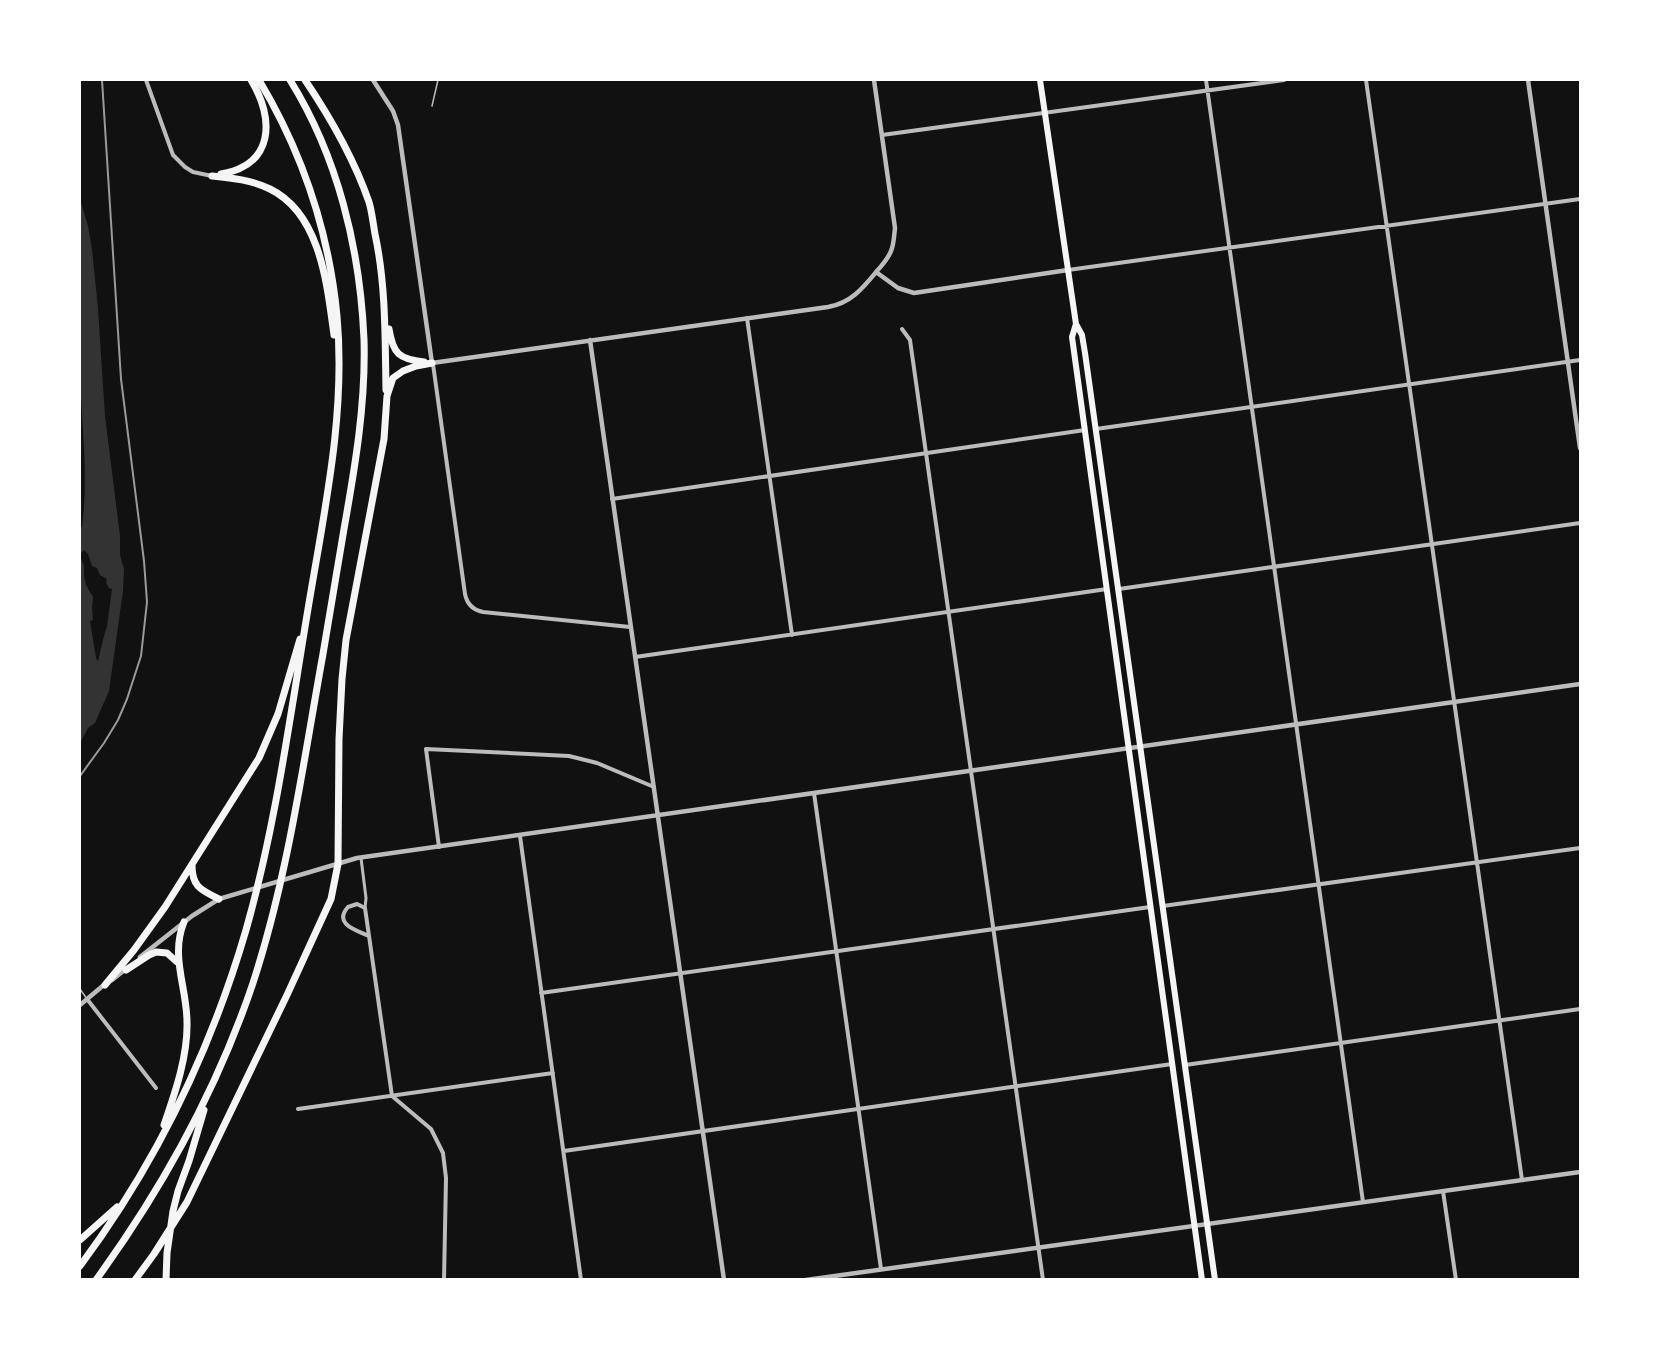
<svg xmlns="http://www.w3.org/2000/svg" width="1660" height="1359" font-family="Inter,sans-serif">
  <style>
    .water { fill: #333; fill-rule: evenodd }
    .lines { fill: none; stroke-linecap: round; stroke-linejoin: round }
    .service { stroke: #bcbcbc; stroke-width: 1.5 }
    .pedestrian { stroke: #bcbcbc; stroke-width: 3 }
    .minor { stroke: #bcbcbc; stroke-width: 4 }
    .tertiary { stroke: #bcbcbc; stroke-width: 4.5 }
    .primary { stroke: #f5f5f5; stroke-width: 6 }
    .motorway { stroke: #f5f5f5; stroke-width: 7 }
    .rail { stroke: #9a9a9a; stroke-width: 2 }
  </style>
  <rect width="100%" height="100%" fill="#111"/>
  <path class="water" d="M 80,199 L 88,226 L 92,249 L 98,309 L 105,416 L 120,536 L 120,555 L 124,569 L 123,591 L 109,691 L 95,723 L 88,728 L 80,743 L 80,529 L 82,526 C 89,475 81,421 80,370 C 78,313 79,256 80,199 ZM 84,550 L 88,554 L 92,566 L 97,568 L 100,575 L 107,579 L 106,583 L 109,588 L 112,589 L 107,627 L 105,632 L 98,661 L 96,658 L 90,621 L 93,620 L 92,607 L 93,597 L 86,585 L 84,576 L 84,565 L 80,557 L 81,553 Z"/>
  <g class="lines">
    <path class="service" d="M 432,106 L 438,80
      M 80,989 L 87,999"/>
    <path class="pedestrian" d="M 361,858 L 366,898 L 365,908"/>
    <path class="minor" d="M 146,80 L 173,155 L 185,167 L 193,172 L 212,176
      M 1206,80 L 1363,1202
      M 1366,80 L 1522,1180
      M 882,135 L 1284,80
      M 1068,270 L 1580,199
      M 747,318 L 792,635
      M 902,329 L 910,340 L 1043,1280
      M 433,364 L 465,594 C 467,604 473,610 483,612 L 630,627
      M 1096,429 L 1580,360
      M 612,499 L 1085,430
      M 1119,589 L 1580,523
      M 635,657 L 1107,589
      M 814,793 L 881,1269
      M 520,836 L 581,1280
      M 439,847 L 426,749 L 569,756 L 597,763 L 654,787
      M 1163,906 L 1580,848
      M 369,936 C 356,930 333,924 348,907 L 357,904 L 365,908 L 392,1096 L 431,1129 L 443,1153 L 446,1178 L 444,1280
      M 541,993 L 1150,907
      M 87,999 L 156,1088
      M 1185,1065 L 1580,1009
      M 298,1109 L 553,1073
      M 564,1151 L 1172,1064
      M 1443,1191 L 1456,1280"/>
    <path class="tertiary" d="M 373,80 L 393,111 L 398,125 L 432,363 L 828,307 C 851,303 863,288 877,271 C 882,265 888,259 891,251 C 894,244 894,236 895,228 L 874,80
      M 1528,80 L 1580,448
      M 876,272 L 898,288 L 914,293 L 1068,270
      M 590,340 L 724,1280
      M 140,957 L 192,916 L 219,899 L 357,858 L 1580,684
      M 112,980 L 127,968
      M 80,1005 L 105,984
      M 806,1280 L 1580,1172"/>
    <path class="primary" d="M 1040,80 L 1076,324 L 1082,335 L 1085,353 L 1215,1280
      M 1076,324 L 1072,337 L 1202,1280"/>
    <path class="motorway" d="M 305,80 C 330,117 354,159 369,202 C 372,212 373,223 375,234 C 386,285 385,337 386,390
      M 221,174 C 274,165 275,119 251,80
      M 212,176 C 232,178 252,180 270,189 C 321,214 327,285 334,335
      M 389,329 C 393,354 399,359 424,362
      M 192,865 C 192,887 201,890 219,899
      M 126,970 L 149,955 L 156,952 L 167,953 L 177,962
      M 105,985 L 134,950 L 165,907 L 259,758 L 278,714 L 300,639
      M 164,1125 C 175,1093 188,1056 187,1022 C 187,988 170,956 184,922
      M 80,1240 L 117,1207
      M 80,1266 C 155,1165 211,1050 246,930 C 276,825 290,716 308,609 C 324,512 346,415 337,316 C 329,232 302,152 259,80
      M 96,1280 C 162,1189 217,1090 253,983 C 288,876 303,764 323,654 C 330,612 337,571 344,529 C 355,467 366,403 364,339 C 360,249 338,157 290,80
      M 135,1280 L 154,1254 L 187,1202 L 287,995 L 331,899 L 338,864 L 339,739 L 342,679 L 346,640 L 384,439 L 387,396 L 393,378 L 403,371 L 416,366 L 432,363
      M 166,1280 L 167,1253 L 173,1211 L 178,1191 L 189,1161 L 204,1110"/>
    <path class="rail" d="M 80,776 L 104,743 L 118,720 L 127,699 L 141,656 L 147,602 L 144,561 L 121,379 L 102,80"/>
  </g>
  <rect width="1660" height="1359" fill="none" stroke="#ffffff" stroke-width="162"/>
</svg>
